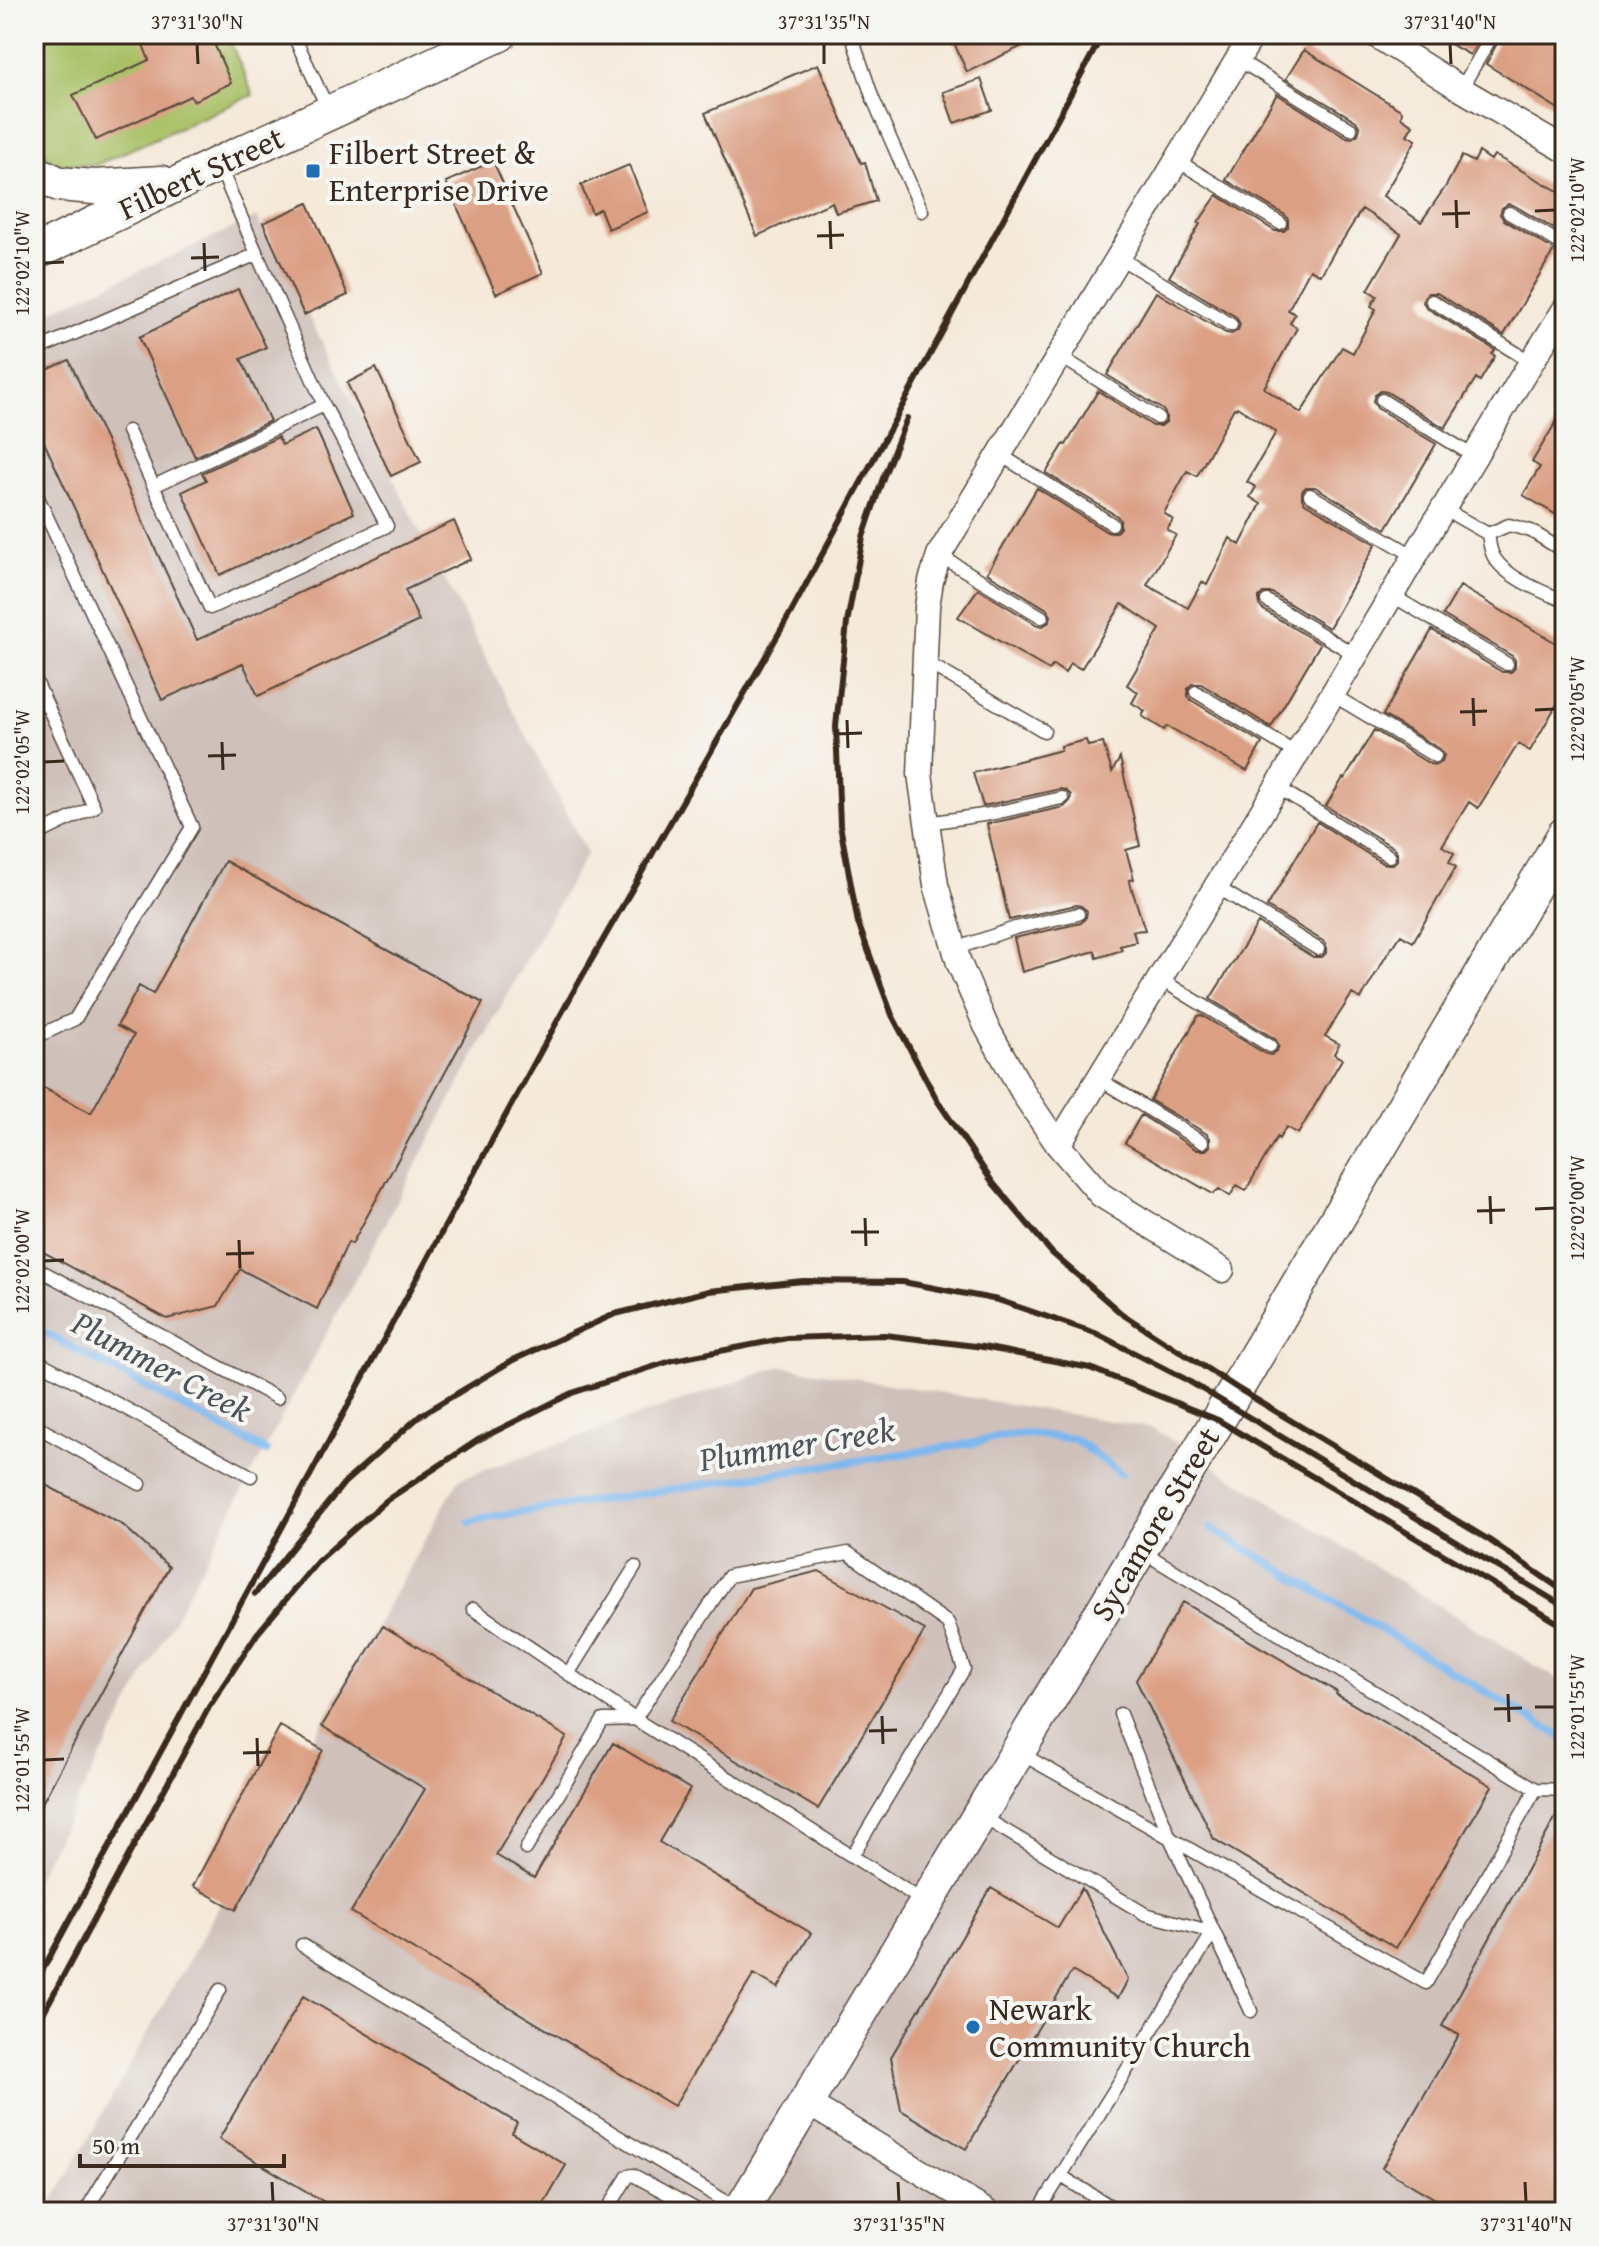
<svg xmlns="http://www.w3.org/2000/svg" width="1599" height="2246" font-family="'Gentium Book Plus',serif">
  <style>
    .industrial { fill: #cfc0ba }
    .green { fill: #a7bf64; stroke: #717441; stroke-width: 2 }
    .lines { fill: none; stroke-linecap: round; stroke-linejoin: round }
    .stream { stroke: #7db7ee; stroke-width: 8 }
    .building { fill: #db9f83; fill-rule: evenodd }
    .lane-casing { stroke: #57473a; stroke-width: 15 }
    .street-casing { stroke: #57473a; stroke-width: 27 }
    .secondary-casing { stroke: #57473a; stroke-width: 37 }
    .lane { stroke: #fff; stroke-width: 12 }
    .street { stroke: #fff; stroke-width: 24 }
    .secondary { stroke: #fff; stroke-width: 34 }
    .rail { stroke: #3b2a1e; stroke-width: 6 }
    .ticks { fill: none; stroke: #3b2a1e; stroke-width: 3 }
    .poi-dot { fill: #1f6fb2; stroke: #f6f6f2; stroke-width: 3 }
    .labels { text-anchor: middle; stroke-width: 8; stroke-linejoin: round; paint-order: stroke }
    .poi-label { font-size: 32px; fill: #3b2a1e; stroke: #f6f6f2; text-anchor: start }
    .street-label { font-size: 32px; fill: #3b2a1e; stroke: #f6f6f2 }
    .water-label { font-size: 34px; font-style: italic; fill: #4f545c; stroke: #f6f6f2 }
    .neatline { fill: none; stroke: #3b2a1e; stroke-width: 3 }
    .ticks-label { font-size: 20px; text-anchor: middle; fill: #3b2a1e }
  </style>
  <rect width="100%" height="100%" fill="#f6f6f2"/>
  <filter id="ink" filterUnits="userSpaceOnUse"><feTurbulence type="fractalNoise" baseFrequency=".0125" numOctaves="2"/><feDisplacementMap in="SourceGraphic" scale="16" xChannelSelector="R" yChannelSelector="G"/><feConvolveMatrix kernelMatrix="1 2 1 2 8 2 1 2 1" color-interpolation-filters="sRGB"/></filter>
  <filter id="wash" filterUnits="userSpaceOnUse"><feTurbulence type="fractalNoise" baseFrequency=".006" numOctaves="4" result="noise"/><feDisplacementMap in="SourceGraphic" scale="32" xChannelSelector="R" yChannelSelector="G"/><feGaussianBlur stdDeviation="1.8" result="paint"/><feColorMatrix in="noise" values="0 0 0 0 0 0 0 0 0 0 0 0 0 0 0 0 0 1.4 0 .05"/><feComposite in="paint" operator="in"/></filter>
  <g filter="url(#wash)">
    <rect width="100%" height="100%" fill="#f5e9d9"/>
    <path class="industrial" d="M 257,217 L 587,853 L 517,976 L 34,1882 L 34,319 Z
      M 781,1366 L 1152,1428 L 1565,1684 L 1565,2212 L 47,2212 L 459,1479 Z"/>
    <path class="green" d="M 34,34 L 227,34 L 253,95 L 96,165 L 54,164 L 34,139 Z"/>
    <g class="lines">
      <path class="stream" d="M 34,1327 L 266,1451
        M 470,1522 L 483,1518 L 974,1443 L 996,1437 L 1027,1434 L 1075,1439 L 1121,1474
        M 1211,1528 L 1565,1739"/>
    </g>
    <g id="blocks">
      <path class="building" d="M 139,34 L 210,34 L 231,83 L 194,101 L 190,96 L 96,140 L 73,95 L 149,60 Z
        M 950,34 L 1048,34 L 967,72 Z
        M 1432,34 L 1483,34 L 1470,55 Z
        M 1502,34 L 1565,34 L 1565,113 L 1486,64 Z
        M 1304,50 L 1402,111 L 1401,117 L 1413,125 L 1407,135 L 1416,140 L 1383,196 L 1421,222 L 1446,186 L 1462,156 L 1474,162 L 1479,152 L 1491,160 L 1494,155 L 1565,195 L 1565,230 L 1563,234 L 1513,205 L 1508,204 L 1502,208 L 1500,214 L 1504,220 L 1554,250 L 1504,335 L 1437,293 L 1428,293 L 1424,297 L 1423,302 L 1427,308 L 1495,350 L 1492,354 L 1495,356 L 1480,381 L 1476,378 L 1445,428 L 1387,392 L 1381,391 L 1375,395 L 1373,401 L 1377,408 L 1436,444 L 1386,529 L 1315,487 L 1306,487 L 1302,491 L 1302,499 L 1305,503 L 1376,544 L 1329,628 L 1272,593 L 1263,593 L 1259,597 L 1259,605 L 1262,609 L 1320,644 L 1271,727 L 1201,684 L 1192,684 L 1188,688 L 1188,696 L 1191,700 L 1262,743 L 1247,771 L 1167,726 L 1164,730 L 1142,716 L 1145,711 L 1132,703 L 1138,692 L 1127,685 L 1160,629 L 1122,604 L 1081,669 L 1070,663 L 1065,673 L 1053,665 L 1049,670 L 958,617 L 978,589 L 1037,625 L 1043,626 L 1049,622 L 1051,616 L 1047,609 L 987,573 L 1037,488 L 1107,532 L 1116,532 L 1120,528 L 1120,520 L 1117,516 L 1046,473 L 1064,444 L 1066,445 L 1098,391 L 1153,426 L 1161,426 L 1166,422 L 1166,415 L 1163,410 L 1107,375 L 1156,292 L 1226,333 L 1232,334 L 1238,330 L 1240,324 L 1236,317 L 1169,277 L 1200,224 L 1198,223 L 1217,195 L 1275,231 L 1284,231 L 1288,227 L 1288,219 L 1285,215 L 1226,180 L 1277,94 L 1346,137 L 1352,138 L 1358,134 L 1360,128 L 1356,121 L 1286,79 ZM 1362,209 L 1401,234 L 1368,290 L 1377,296 L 1371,306 L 1376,309 L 1353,353 L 1342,347 L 1301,413 L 1264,388 L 1297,328 L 1290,323 L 1295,314 L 1288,310 L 1310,269 L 1321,275 L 1338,245 L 1339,246 ZM 1237,407 L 1276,432 L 1247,482 L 1256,487 L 1250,497 L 1261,504 L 1240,545 L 1230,538 L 1207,585 L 1202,582 L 1188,608 L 1147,585 L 1176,535 L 1167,530 L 1173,520 L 1164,513 L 1187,471 L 1197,476 L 1234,408 L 1236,409 Z
        M 818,64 L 861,163 L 865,162 L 876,201 L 836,213 L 832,202 L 757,236 L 705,113 Z
        M 981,79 L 992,110 L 954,123 L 943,92 Z
        M 493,161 L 543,273 L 496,294 L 446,182 Z
        M 629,165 L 648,212 L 608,229 L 600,209 L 592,213 L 581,185 Z
        M 308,203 L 348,295 L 304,315 L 263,223 Z
        M 238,289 L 266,347 L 241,359 L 270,421 L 195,457 L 139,337 Z
        M 69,360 L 197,640 L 454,521 L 471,559 L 405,590 L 419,621 L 258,696 L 243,663 L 162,700 L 34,420 L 34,376 Z
        M 376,368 L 421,462 L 391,476 L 347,383 Z
        M 1565,407 L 1565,520 L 1523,495 L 1540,467 L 1532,462 Z
        M 316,429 L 354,513 L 220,575 L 182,492 L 206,480 L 202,473 L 278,437 L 282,445 Z
        M 1460,586 L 1561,646 L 1557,653 L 1565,658 L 1565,690 L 1530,751 L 1518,744 L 1478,808 L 1469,802 L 1442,846 L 1454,853 L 1449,862 L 1456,867 L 1413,942 L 1401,935 L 1393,947 L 1392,946 L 1361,999 L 1352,994 L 1325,1036 L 1339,1044 L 1334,1054 L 1342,1059 L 1298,1134 L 1286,1127 L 1279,1139 L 1277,1137 L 1246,1190 L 1237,1185 L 1230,1196 L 1219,1189 L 1213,1194 L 1125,1143 L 1141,1115 L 1197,1150 L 1206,1150 L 1210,1146 L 1210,1138 L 1207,1134 L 1150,1100 L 1198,1016 L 1201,1015 L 1266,1054 L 1271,1055 L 1277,1051 L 1279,1045 L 1275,1039 L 1210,999 L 1258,923 L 1313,957 L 1322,957 L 1326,953 L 1326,945 L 1323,941 L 1267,907 L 1317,822 L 1384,864 L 1393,864 L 1397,860 L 1397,852 L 1394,848 L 1326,806 L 1343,778 L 1345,779 L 1374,730 L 1430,764 L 1436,765 L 1442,761 L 1444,755 L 1440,749 L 1383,715 L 1432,630 L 1502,672 L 1511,672 L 1515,668 L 1515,660 L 1512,656 L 1443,615 Z
        M 1086,740 L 1088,746 L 1103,743 L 1112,772 L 1120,758 L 1140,846 L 1126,850 L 1134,879 L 1129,880 L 1145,930 L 1133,931 L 1136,942 L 1120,946 L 1122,950 L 1097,958 L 1095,951 L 1022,972 L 1014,938 L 1081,923 L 1086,917 L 1087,911 L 1081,906 L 1076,905 L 1009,920 L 987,824 L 1064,807 L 1070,801 L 1071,795 L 1065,790 L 1060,789 L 983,806 L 973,773 L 1061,750 L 1061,746 Z
        M 225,861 L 483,1003 L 352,1244 L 348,1242 L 317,1309 L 240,1269 L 218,1306 L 167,1319 L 34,1247 L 34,1083 L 91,1113 L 134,1035 L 117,1026 L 139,986 L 153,994 Z
        M 34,1479 L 123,1525 L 169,1567 L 34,1818 Z
        M 819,1571 L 925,1630 L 818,1809 L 669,1721 L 751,1588 Z
        M 1183,1602 L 1337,1692 L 1336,1694 L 1492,1786 L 1396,1948 L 1214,1839 L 1136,1680 Z
        M 383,1626 L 567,1737 L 496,1855 L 534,1878 L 613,1743 L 690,1789 L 659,1842 L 811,1933 L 778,1988 L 754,1974 L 674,2106 L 351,1912 L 425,1789 L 322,1726 Z
        M 280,1726 L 323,1750 L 236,1910 L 193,1886 Z
        M 1565,1800 L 1565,2212 L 1458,2212 L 1382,2168 L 1459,2035 L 1442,2026 Z
        M 991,1888 L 1058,1928 L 1082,1888 L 1128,1980 L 1118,1998 L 1072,1971 L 966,2149 L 901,2110 L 891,2057 Z
        M 303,1996 L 517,2123 L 512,2133 L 566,2165 L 539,2212 L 341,2212 L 219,2139 Z"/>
    </g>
  </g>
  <g filter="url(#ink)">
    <use href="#blocks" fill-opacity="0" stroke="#57473a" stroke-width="2"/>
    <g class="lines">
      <g class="lane-casing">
        <path id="lane" d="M 293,34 L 329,111
          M 851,34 L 873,99 L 922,211
          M 1237,59 L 1351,129
          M 1461,89 L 1493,34
          M 1176,160 L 1280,223
          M 219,165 L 257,254
          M 1509,213 L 1565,246
          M 1118,257 L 1231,325
          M 1432,301 L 1531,362
          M 34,351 L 257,254 L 324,405 L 387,526 L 210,608 L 128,431
          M 1058,355 L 1158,418
          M 1382,400 L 1475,457
          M 999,454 L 1112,524
          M 154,486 L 324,405
          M 34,489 L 192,827 L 75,1019 L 34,1038
          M 1310,495 L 1416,557
          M 1444,509 L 1488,534 C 1489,540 1490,548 1492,553 C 1501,576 1543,592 1565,601
          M 1488,534 L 1509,525 L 1531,531 L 1565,552
          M 939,555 L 1042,617
          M 1393,596 L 1507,664
          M 1267,601 L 1357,656
          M 924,661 L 1044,731
          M 34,677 L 94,807 L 34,836
          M 1196,692 L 1297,754
          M 1333,695 L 1435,756
          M 1277,787 L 1389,856
          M 927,823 L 990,814 L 1062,798
          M 1217,887 L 1318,949
          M 955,949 L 1015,928 L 1078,914
          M 1160,979 L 1270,1046
          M 1099,1079 L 1202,1142
          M 34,1267 L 277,1398
          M 34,1359 L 251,1476
          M 34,1425 L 140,1484
          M 473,1609 L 635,1719
          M 568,1674 L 635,1567
          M 1120,1714 L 1171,1840 L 1251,2011
          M 1020,1753 L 1426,1983 L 1536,1789 L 1143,1552
          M 1536,1789 L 1565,1790
          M 981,1816 L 1145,1914 L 1213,1932 L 1038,2212
          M 526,1849 L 603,1720 L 635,1719
          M 852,1856 L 964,1669 L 948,1623 L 848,1553 L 729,1576 L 635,1719 L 923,1901
          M 302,1945 L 738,2209
          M 1061,2176 L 1120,2212
          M 85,2212 L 220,1990
          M 606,2212 L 628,2176 L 633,2175 L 701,2212"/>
      </g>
      <g class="street-casing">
        <path id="street" d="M 1374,34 L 1461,89 L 1565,150
          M 1058,1145 L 1277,787 L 1522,377 L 1565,309
          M 1222,1270 L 1101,1195 L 1058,1145 L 1025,1096 L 986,1026 L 959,963 L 936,885 L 920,774 L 927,607 L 931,581 L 939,555 L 1253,34
          M 806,2102 L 987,2212"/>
      </g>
      <g class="secondary-casing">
        <path id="secondary" d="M 34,172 L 59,184 L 94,187 L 162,183
          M 34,253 L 218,164 L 500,34
          M 740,2212 L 1218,1420 L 1565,834"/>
      </g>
      <use href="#lane" class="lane"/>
      <use href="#street" class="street"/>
      <use href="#secondary" class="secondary"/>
      <path class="rail" d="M 907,418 L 883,478 L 863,537 L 847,623 L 836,726 L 840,825 L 858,923 L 892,1015 L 937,1100 L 993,1183 L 1052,1253 L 1122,1314 L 1237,1388 L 1489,1540 L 1565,1592
        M 255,1594 L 344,1483 L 421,1415 L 513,1360 L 615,1314 L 709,1291 L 803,1281 L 903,1282 L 998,1300 L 1095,1333 L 1185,1379 L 1565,1607
        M 34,1986 L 444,1228 L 576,987 L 790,614 L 1103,34
        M 34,2030 L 209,1707 L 257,1634 L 318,1561 L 387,1500 L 478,1440 L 572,1393 L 674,1360 L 787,1338 L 885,1335 L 983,1347 L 1090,1368 L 1218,1420 L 1565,1627"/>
    </g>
  </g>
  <path class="ticks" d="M 197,44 L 198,64M 824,44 L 824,64M 1450,44 L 1451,64M 1456,200 L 1457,228M 1535,211 L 1555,210M 1442,214 L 1470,213M 830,221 L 831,249M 817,236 L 844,235M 204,243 L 205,271M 191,258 L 219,257M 44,263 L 64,262M 1473,698 L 1474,726M 1535,710 L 1555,709M 1460,712 L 1487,711M 847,720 L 848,748M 834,734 L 862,733M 222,742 L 223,770M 208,756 L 236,755M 44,762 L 64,761M 1490,1196 L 1491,1224M 1535,1209 L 1555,1208M 1477,1211 L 1505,1210M 865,1218 L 866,1246M 851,1232 L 879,1232M 239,1240 L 240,1268M 226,1254 L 254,1253M 44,1261 L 64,1260M 1508,1694 L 1509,1722M 1535,1707 L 1555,1707M 1494,1709 L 1522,1708M 882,1716 L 883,1744M 869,1731 L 897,1730M 257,1738 L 258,1766M 243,1753 L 271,1752M 44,1760 L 64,1759M 272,2182 L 273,2202M 898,2182 L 899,2202M 1525,2182 L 1526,2202"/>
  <g class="poi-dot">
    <rect x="305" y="163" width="16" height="16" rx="4"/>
    <circle cx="973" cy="2027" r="8"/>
  </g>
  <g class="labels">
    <g class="poi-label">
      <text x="329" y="164">Filbert Street &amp;<tspan x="329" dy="37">Enterprise Drive</tspan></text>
      <text x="989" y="2020">Newark<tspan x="989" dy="37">Community Church</tspan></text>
    </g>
    <g class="street-label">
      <text transform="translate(201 173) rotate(-25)" y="11">Filbert Street</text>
      <text transform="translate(1155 1524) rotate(-59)" y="11">Sycamore Street</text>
    </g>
    <g class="water-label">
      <text transform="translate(162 1366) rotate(28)" y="12">Plummer Creek</text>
      <text transform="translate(797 1444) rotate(-9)" y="12">Plummer Creek</text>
    </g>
  </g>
  <rect width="1599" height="2246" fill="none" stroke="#f6f6f2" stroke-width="88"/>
  <path d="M80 2154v12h204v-12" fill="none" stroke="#3b2a1e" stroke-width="4"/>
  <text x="92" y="2154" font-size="24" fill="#3b2a1e" stroke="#f6f6f2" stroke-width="6" paint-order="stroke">50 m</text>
  <rect x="44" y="44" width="1511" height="2158" class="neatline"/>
  <g class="ticks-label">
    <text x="197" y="29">37°31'30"N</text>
    <text x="824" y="29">37°31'35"N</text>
    <text x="1450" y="29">37°31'40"N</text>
    <text transform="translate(1577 210) rotate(-90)" y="7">122°02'10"W</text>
    <text transform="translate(22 263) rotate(-90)" y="7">122°02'10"W</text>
    <text transform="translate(1577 709) rotate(-90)" y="7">122°02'05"W</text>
    <text transform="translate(22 762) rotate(-90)" y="7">122°02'05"W</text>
    <text transform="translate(1577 1208) rotate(-90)" y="7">122°02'00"W</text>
    <text transform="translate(22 1261) rotate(-90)" y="7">122°02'00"W</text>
    <text transform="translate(1577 1707) rotate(-90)" y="7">122°01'55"W</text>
    <text transform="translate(22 1760) rotate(-90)" y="7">122°01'55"W</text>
    <text x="273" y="2231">37°31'30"N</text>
    <text x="899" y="2231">37°31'35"N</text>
    <text x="1526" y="2231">37°31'40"N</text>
  </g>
</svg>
